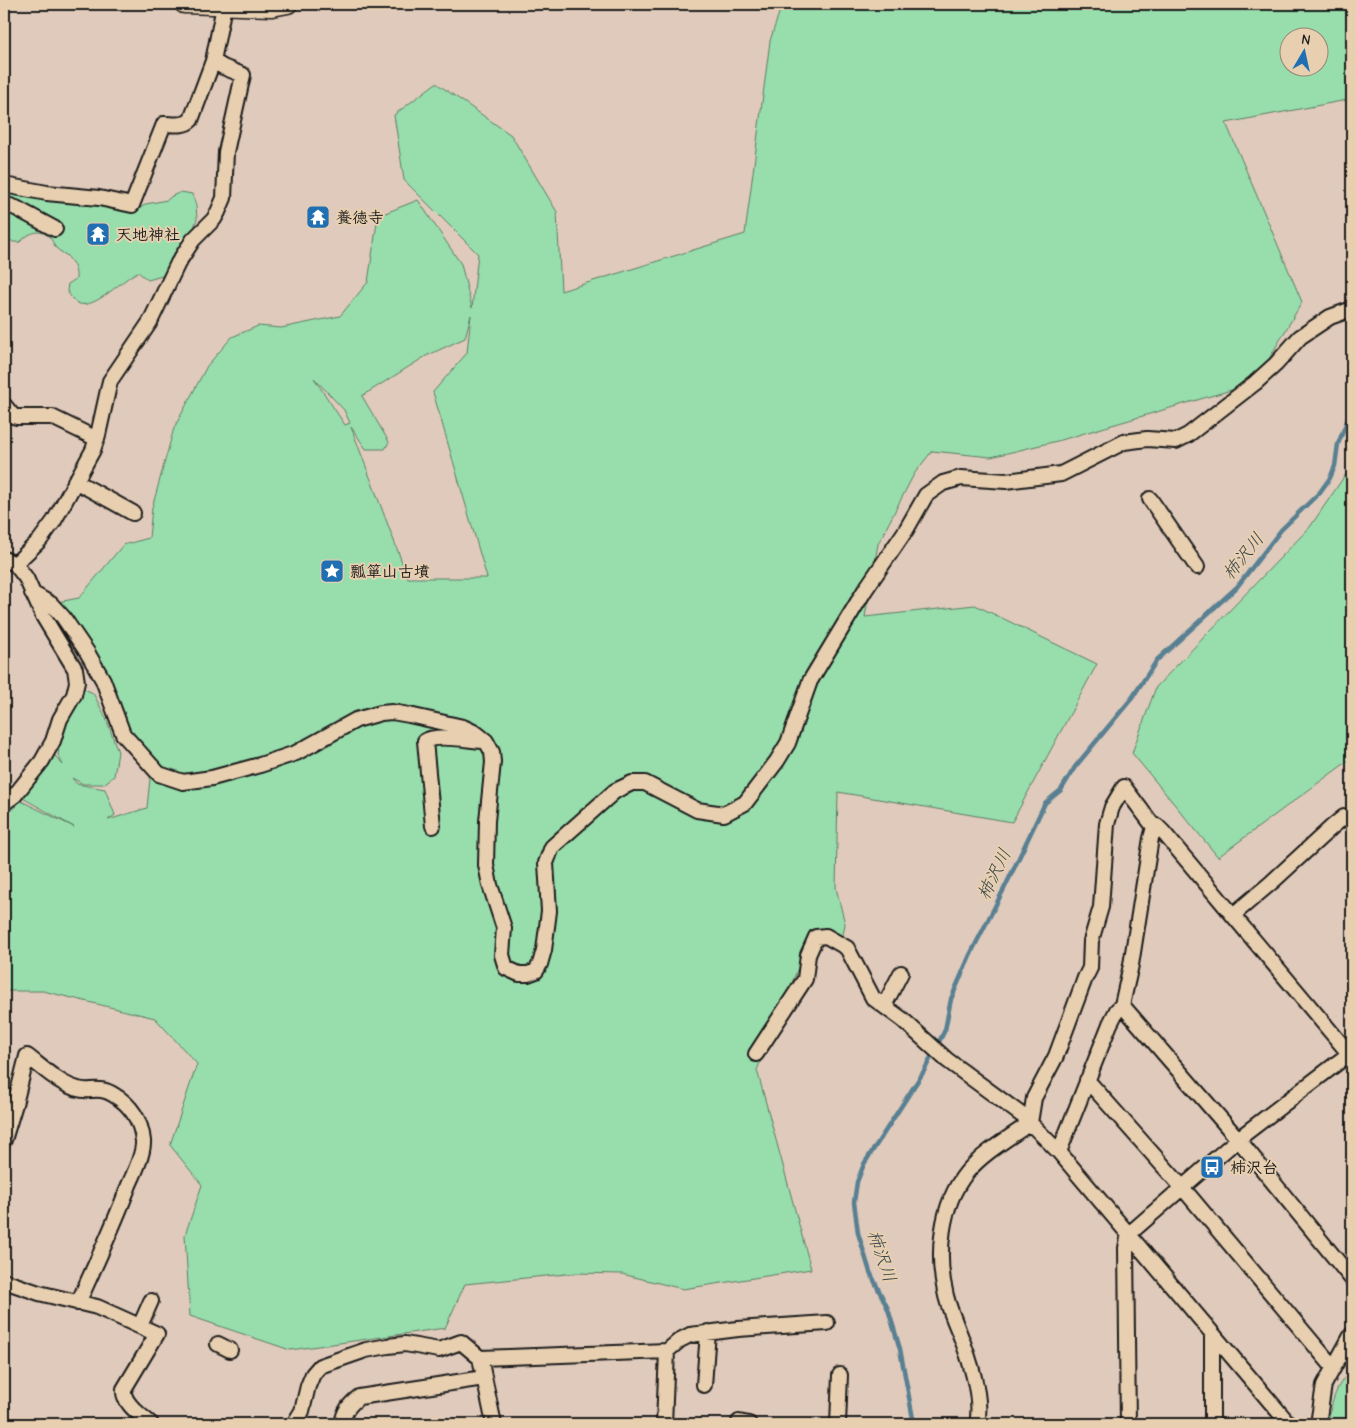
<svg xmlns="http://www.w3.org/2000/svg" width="1356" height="1428" font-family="'Comic Neue','Klee One',sans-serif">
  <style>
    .green { fill: #97deac; stroke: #5a7d64; fill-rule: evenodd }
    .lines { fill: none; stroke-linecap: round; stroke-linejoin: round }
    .stream { stroke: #588092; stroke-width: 4.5 }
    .minor-casing { stroke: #1c1c1c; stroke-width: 18 }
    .major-casing { stroke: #1c1c1c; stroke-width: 21 }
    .minor { stroke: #e7cfb0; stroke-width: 14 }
    .major { stroke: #e7cfb0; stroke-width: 18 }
    .labels { text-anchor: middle; stroke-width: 4; stroke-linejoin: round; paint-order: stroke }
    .poi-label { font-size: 16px; font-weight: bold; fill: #1c1c1c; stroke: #e7cfb0; text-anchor: start }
    .water-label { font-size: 18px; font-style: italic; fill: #35464d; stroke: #e7cfb0 }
  </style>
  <rect width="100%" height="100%" fill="#e0cabb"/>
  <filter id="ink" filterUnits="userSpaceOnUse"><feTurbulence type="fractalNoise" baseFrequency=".02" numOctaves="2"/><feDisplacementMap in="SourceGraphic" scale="10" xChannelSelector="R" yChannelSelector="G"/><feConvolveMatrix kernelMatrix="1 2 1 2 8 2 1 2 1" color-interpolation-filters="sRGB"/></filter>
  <g filter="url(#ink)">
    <path class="green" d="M 782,4 L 1352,4 L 1352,99 L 1226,123 L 1302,302 L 1255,383 L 1061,440 L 991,457 L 932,451 L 914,474 L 878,544 L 865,617 L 975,605 L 1097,664 L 1012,822 L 838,792 L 836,888 L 845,924 L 842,940 L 808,943 L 757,1070 L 811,1269 L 683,1289 L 622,1274 L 576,1273 L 465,1284 L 445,1328 L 290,1350 L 190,1316 L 185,1235 L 202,1185 L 170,1145 L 197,1064 L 155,1018 L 43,991 L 4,991 L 4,817 L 21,801 L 74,827 L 21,797 L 49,749 L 63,765 L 58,755 L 62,731 L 80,687 L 93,693 L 106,718 L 118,752 L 114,776 L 104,784 L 83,784 L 72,778 L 77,784 L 105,789 L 115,815 L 108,820 L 147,808 L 151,769 L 120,727 L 58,602 L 79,598 L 123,545 L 149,538 L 152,508 L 174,428 L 207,366 L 232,337 L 258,326 L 281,328 L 340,316 L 368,282 L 378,216 L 418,200 L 461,264 L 472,308 L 478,254 L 404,180 L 394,115 L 436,83 L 511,135 L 557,212 L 561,291 L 745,234 L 770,41 ZM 1288,38 L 1318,38 L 1318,68 L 1288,68 ZM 471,315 L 467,353 L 433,392 L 487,578 L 408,578 L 351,427 L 366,449 L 385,449 L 389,442 L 362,396 L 426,356 L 465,338 ZM 314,378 L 344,410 L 350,423 L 345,425 Z
      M 4,190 L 43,197 L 59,202 L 67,199 L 109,202 L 122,211 L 136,211 L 146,204 L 167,200 L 172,196 L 181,192 L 192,194 L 196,205 L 197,219 L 194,228 L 184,241 L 173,270 L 162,276 L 148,280 L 138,272 C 124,277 94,312 77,303 C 73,301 70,295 67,291 L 68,284 L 76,279 C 77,270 73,262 66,255 C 63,253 59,251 56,248 C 53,244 52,238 47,235 C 37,228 27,235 20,242 L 13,242 L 4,235 Z
      M 1352,465 L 1352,758 L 1218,857 L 1132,753 L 1156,687 L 1310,527 Z
      M 1352,1371 L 1352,1424 L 1330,1424 L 1328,1421 C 1332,1403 1336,1382 1352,1371 Z"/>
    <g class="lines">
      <path class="stream" d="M 914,1424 L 900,1349 L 888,1309 L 870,1272 L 858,1233 L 854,1202 L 857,1182 L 864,1164 L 924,1071 L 945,1030 L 951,999 L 970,955 L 1006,885 L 1045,803 L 1061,790 L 1075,767 L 1132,698 L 1157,660 L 1237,587 L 1281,530 L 1320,492 L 1330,478 L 1335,466 L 1338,444 L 1347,421 L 1352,413"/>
      <g class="minor-casing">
        <path id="minor" d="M 4,185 L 47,193 L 99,198 L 132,205 L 164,124 C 173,124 184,127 191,120 L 213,61 L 224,6
          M 4,204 L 16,208 L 55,229
          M 4,405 L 13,416 L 17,417 L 52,417 L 97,439
          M 75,481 L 133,513
          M 1150,499 L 1197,567
          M 4,559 L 15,564 L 26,578 L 43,616 L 75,669 L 77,682 L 74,695 L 60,719 L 53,741 L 42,761 L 15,795 L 4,803
          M 15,564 L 40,540 L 54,521 L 93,450 L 98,435 L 110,381 L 150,322 L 178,263 L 193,240 L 214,219 L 218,212 L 224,198 L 226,152 L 243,75 L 223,67 L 213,61
          M 32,593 L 51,604 L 63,617 L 87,652 L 103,680 L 123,734 L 159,774 L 183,782 L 212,778 L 260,765 L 296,753 L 356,720 L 381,713 L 392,712 L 409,715 L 463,727 L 476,733 L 486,741 L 492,752 L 493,762 L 487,821 L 486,865 L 490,885 L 504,928 L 502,955 L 506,968 L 519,974 L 528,974 L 536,971 L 540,964 L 544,950 L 549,911 L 546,863 L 552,847 L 615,791 L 632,783 L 645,783 L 697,810 L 724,814 L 745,803 L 777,761 L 788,743 L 810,681 L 865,590 L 906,530 L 926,495 L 943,483 L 961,478 L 1006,481 L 1061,474 L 1124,442 L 1147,439 L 1176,441 L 1188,435 L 1255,383 L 1276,364 L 1300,337 L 1330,317 L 1352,309
          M 433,826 L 425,741 C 437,733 471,741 486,741
          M 1233,915 L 1272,882 L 1333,826 L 1344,817 L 1352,817
          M 1122,1005 L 1238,1139 L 1352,1279
          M 884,1006 L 901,973
          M 756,1054 L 805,979 L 808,955 L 816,937 L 826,936 L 847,948 L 873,998 L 903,1020 L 947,1060 L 1023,1116 L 1059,1152 L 1289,1424
          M 1087,1080 L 1182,1187 L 1333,1367
          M 4,1140 L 15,1104 L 27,1056 C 42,1067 59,1084 78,1089 C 90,1093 99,1085 114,1095 C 131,1105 141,1121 143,1141 C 144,1153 134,1174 129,1185 C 114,1225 96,1264 78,1303
          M 1059,1152 L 1110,1024 L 1117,1010 L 1122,1005 L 1131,965 L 1151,838 L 1154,827 L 1157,826 L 1163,832 L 1352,1057
          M 4,1281 L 39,1293 L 97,1307 L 157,1334 L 124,1389 C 122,1403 142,1416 151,1424
          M 140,1326 L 151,1301
          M 1212,1333 L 1212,1424
          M 218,1344 L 230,1350
          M 480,1358 L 667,1351 L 680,1340 L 690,1335 L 738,1329 L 827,1323
          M 704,1385 L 708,1332
          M 739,1422 L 749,1424
          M 294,1424 L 302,1411 L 308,1386 L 313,1374 L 320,1366 L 366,1350 L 388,1346 L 405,1344 L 439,1350 L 461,1342 L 480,1358 L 494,1424
          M 342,1424 C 344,1411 349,1405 359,1397 L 484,1378
          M 664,1424 L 667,1351
          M 838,1424 L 840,1375
          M 977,1424 C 983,1397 969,1357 959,1332 C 954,1320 949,1308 946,1296 C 936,1256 940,1205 967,1172 C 984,1152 1009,1138 1030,1123 L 1034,1098 L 1056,1056 L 1085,978 L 1090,968 L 1091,941 L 1101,907 L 1107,824 L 1112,807 L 1124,787 L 1154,827
          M 1128,1424 L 1126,1248 L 1129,1234 L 1238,1139 L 1349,1054
          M 1318,1424 L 1324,1385 L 1352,1334"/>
      </g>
      <g class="major-casing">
        <path id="major" d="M 184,4 L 272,7 L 288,4"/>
      </g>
      <use href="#minor" class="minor"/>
      <use href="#major" class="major"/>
    </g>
  </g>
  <defs>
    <g id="temple-square" transform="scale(1.25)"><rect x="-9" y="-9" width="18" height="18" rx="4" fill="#1f6fb2" stroke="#e7cfb0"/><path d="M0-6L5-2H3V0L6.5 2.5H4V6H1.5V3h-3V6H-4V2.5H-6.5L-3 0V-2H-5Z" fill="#fff"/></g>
    <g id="sight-square" transform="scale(1.25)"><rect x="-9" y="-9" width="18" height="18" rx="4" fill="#1f6fb2" stroke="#e7cfb0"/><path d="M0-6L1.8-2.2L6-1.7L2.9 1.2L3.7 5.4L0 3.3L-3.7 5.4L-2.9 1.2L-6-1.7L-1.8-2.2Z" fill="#fff"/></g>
    <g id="bus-square" transform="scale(1.25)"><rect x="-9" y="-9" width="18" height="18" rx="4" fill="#1f6fb2" stroke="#e7cfb0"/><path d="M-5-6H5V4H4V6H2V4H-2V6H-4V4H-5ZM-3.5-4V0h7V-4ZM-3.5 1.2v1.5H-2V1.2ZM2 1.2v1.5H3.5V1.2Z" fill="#fff"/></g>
  </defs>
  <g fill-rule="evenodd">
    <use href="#temple-square" x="318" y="217"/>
    <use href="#temple-square" x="98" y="234"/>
    <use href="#sight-square" x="332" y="571"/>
    <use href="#bus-square" x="1212" y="1167"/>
  </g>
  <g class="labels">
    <g class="poi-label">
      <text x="336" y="223">養徳寺</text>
      <text x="116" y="240">天地神社</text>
      <text x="350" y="577">瓢箪山古墳</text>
      <text x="1230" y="1173">柿沢台</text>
    </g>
    <g class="water-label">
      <text transform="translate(1243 556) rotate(-51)" y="6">柿沢川</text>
      <text transform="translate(994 874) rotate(-64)" y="6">柿沢川</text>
      <text transform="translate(882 1256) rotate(71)" y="6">柿沢川</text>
    </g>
  </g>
  <rect width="1356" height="1428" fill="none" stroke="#e7cfb0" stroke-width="20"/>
  <rect x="10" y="10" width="1336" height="1408" fill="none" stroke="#1c1c1c" stroke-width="2" filter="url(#ink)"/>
  <g transform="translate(1304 52) rotate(9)"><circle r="24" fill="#e7cfb0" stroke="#968775"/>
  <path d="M0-4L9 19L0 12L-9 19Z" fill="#1f6fb2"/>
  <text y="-8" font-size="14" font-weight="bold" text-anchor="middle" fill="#1c1c1c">N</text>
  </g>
</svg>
